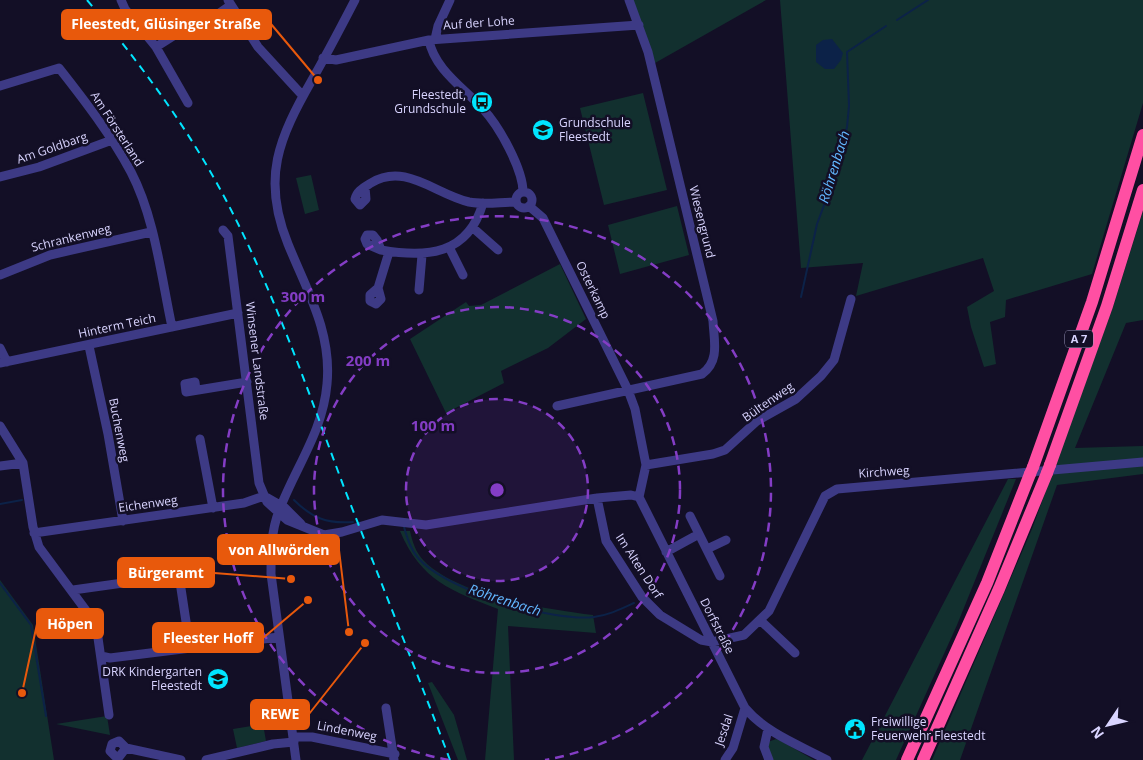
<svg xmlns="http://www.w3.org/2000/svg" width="1143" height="760" font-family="'Open Sans',sans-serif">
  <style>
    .green { fill: #12302f }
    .water { fill: #0c2248 }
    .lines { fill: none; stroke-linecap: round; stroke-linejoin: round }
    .stream { stroke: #0c2248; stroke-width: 2 }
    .minor { stroke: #3d3a85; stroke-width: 9 }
    .highway { stroke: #ff4fa3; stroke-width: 12 }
    .rail { stroke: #00e5ff; stroke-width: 2; stroke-dasharray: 8 6; stroke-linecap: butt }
    .highway-bridge { stroke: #ff4fa3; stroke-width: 12 }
    .ring { fill: none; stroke: #843dc5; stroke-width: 2.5; stroke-dasharray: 9 6 }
    .labels { text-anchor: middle; stroke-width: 5; stroke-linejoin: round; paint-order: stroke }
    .shield { fill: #130f26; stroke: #9e99be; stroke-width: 1 }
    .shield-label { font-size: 11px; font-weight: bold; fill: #d9d4ff }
    .street-label { font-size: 12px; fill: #d9d4ff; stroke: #130f26 }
    .poi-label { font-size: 12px; fill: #d9d4ff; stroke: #130f26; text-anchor: end }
    .water-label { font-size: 14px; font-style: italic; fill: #62b6ff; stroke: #130f26 }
    .centre { fill: #843dc5; stroke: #130f26; stroke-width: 2.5 }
    .ring-label { font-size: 15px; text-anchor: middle; font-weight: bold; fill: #843dc5; stroke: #130f26; stroke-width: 5; stroke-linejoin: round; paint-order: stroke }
    .leader { fill: none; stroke: #e8590c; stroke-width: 2 }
    .callout-dot { fill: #e8590c; stroke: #130f26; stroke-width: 2 }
    .callout { fill: #e8590c; stroke: #e8590c; stroke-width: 2 }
    .callout-label { font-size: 14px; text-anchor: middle; font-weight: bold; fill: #fff }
  </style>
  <rect width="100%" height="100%" fill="#130f26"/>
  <path class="green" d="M 632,0 L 766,0 L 655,63 Z
    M 780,0 L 1143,0 L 1143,103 L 1092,274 L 1006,300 L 1005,317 L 990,322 L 996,364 L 984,367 L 971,327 L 967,307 L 994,291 L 983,258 L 856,296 L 863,263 L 801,268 Z
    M 643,93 L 667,190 L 604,205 L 580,108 Z
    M 311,175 L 319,210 L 305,214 L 296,178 Z
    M 677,206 L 689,255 L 620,274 L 608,225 Z
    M 1143,211 L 1143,320 L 1126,323 L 1075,448 L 1143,446 L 1143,474 L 1057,485 L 960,760 L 932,760 L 1032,529 L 1113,307 Z
    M 560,264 L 586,319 L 548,348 L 501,371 L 504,383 L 446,413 L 410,339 L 466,302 L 469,306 L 481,305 Z
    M 1008,479 L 1016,479 L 957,625 L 896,760 L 862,760 Z
    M 400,531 L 410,531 C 412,541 416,553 424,561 C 459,596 546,609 593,615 L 596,633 L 508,626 L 514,760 L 485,760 L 498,609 C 452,591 421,581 400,531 Z
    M 0,580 L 33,625 L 54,760 L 0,760 Z
    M 432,682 L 454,715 L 467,760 L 458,760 L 428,683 Z
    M 107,716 L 110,735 L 56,724 Z
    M 263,724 L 266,741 L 237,748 L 233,729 Z
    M 776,739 L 781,741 L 814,760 L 772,760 L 767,752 L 768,742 Z"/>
  <path class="water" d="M 832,39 L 843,53 L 841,60 L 834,69 L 825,69 L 816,62 L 816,45 L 823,40 Z"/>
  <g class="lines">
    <path class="stream" d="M 897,20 L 928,0
      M 801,297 L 817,224 L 829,192 L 847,127 L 849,106 L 847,52 L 886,26
      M 294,500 C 312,518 327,524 353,522
      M 0,504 L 22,500
      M 404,527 C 408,541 412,553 423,563 C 454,592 553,622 594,617 C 609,615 621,609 634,603
      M 0,583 L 31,625 L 46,716"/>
    <path class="minor" d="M 121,0 L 125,9 L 156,47 L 178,33 L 204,24 L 231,5
      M 228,0 L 258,47 L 303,96
      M 435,39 L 438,26 L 450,0
      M 429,40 C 434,69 465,89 483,109 C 499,126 523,169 523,192
      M 156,47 L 188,103
      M 323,58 L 336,60 L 429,40 L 639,25
      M 0,86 L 59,68 C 85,101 111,135 131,172 C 155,218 161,276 172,327
      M 0,177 L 39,167 L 112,140
      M 365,187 L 366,199 L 360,205 L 355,199 C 357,191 363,188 371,183 C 405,162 435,194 469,202 C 484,205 500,202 516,202
      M516 200a8 8 0 1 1 16 0a8 8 0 1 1-16 0Z
      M 529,206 L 543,218 L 628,390 L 635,409 L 646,465 L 639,497
      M 472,227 L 498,250
      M 223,230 L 228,236 L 259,483 L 267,502 L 287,520 L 324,535 L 342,532 L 382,520 L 426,525 L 597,498 L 631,495 L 639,497
      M 449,247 L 463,275
      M 381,250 L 367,244 L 365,239 L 367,235 L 373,235 L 377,240 L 381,250 C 427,258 468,255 483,203
      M 0,275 L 50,255 L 151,232
      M 378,288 L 381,299 L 376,304 L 370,301 L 370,295 L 378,288 L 389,252
      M 419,290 L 422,255
      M 89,346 L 108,434 L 123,521
      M 0,348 L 7,362
      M 0,363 L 238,313
      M 196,390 L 195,382 L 185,384 L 186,392 L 247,382
      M 557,406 L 702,374 C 720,361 714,341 713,321 L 648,52 L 629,0
      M 0,426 L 23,463 L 33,527 L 39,547 L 96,624 L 109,715
      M 200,439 L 213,508
      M 646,465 L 713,454 L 725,450 L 757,421 L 796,399 L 821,376 L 834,360 L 851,299
      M 0,466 L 23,463
      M 264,496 L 285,508 L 301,524
      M 639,497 L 745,708 C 766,733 799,745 827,760
      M 597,498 L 606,541 L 642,597 L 660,615 L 701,640 L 712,642 L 744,635 L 769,611 L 825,496 L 837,489 L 1143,462
      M 34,533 L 244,503 L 264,496
      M 699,534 L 720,576
      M 707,549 L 726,540
      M 666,552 L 699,534 L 690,516
      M 73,590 L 173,576 L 180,582 L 190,648
      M 761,621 L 795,653
      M 101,656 L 110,658 L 279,637
      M 386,708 L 394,760
      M 768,729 L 764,747 L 769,760
      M 293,737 L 312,737 L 395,754
      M 126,748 L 119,757 L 115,756 L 110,751 L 112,744 L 119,741 L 126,748 L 181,760
      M 206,760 L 273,744 L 294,742
      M 296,760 L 271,574 C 271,553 271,531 279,511 C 295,468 323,432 327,384 C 332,332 307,291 288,244 C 261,178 279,138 312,80 C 327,54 341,27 355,0
      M 725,760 L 733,748 L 745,708"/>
    <path class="highway" d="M 1050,465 L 1107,306 L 1143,190
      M 1033,467 L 1092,302 L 1143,135
      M 907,760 L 987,583 L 1030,474
      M 923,760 L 999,589 L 1047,473"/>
    <path class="rail" d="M 87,0 C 140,63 189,129 227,202 C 275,294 309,394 345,490 C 380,580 416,670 450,760"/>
    <path class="highway-bridge" d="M 1047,473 L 1050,465
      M 1030,474 L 1033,467"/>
  </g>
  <circle cx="497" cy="490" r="91" fill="#843dc5" fill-opacity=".12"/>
  <g class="ring">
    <circle cx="497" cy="490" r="91"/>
    <circle cx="497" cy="490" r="183"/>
    <path d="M449 760A274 274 0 1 1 545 760"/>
  </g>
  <defs>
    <g id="bus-disc" transform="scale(1.125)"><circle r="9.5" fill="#00e5ff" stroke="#130f26"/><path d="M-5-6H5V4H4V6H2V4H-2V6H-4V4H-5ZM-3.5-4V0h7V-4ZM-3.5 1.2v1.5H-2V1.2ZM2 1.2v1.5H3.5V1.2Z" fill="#111"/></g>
    <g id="school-disc" transform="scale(1.125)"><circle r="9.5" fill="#00e5ff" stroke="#130f26"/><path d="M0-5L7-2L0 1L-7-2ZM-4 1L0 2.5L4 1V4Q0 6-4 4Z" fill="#111"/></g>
    <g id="civic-disc" transform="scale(1.125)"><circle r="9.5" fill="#00e5ff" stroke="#130f26"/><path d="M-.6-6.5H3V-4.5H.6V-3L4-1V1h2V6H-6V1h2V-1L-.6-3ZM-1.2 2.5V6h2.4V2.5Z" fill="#111"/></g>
  </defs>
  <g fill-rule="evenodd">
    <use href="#bus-disc" x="482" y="102"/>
    <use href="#school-disc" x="543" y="130"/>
    <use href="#school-disc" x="218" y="679"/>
    <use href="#civic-disc" x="855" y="729"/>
  </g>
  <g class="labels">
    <rect class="shield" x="1065" y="330.5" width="28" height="17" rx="4"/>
    <g class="shield-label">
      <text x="1079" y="343">A 7</text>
    </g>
    <g class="street-label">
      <text transform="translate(479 23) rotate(-4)" y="4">Auf der Lohe</text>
      <text transform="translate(117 129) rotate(57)" y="4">Am Försterland</text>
      <text transform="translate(52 148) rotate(-19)" y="4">Am Goldbarg</text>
      <text transform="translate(702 222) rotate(76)" y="4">Wiesengrund</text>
      <text transform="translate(71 238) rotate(-14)" y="4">Schrankenweg</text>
      <text transform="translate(593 290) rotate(64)" y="4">Osterkamp</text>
      <text transform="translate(117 326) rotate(-12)" y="4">Hinterm Teich</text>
      <text transform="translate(257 361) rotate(83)" y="4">Winsener Landstraße</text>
      <text transform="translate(768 402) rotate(-35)" y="4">Bültenweg</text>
      <text transform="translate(119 430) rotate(79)" y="4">Buchenweg</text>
      <text transform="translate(884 472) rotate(-4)" y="4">Kirchweg</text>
      <text transform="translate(148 504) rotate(-8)" y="4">Eichenweg</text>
      <text transform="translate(639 566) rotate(57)" y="4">Im Alten Dorf</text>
      <text transform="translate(717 626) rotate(63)" y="4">Dorfstraße</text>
      <text transform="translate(724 730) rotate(-71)" y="4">Jesdal</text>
      <text transform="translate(347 731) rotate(11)" y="4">Lindenweg</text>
    </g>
    <g class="poi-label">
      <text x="466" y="99">Fleestedt,<tspan x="466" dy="14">Grundschule</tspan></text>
      <text x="559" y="127" text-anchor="start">Grundschule<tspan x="559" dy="14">Fleestedt</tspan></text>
      <text x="202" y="676">DRK Kindergarten<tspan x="202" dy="14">Fleestedt</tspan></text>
      <text x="871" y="726" text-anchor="start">Freiwillige<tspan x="871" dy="14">Feuerwehr Fleestedt</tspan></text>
    </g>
    <g class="water-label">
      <text transform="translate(834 167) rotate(-73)" y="5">Röhrenbach</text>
      <text transform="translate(505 600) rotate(18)" y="5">Röhrenbach</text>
    </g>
  </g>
  <circle cx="497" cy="490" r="8" class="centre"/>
  <g class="ring-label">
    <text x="303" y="302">300 m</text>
    <text x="368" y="366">200 m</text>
    <text x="433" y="431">100 m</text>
  </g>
  <path class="leader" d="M318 80L271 24M349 632L339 550M291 579L214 573M22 693L37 624M308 600L263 638M365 643L309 714"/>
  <g class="callout-dot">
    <circle cx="318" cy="80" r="5"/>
    <circle cx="349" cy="632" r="5"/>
    <circle cx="291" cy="579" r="5"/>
    <circle cx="22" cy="693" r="5"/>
    <circle cx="308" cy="600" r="5"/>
    <circle cx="365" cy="643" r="5"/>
  </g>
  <g class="callout">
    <rect x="62" y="10" width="209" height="29" rx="5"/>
    <rect x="218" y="535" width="121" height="29" rx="5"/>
    <rect x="118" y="558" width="96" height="29" rx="5"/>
    <rect x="37" y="609" width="66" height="29" rx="5"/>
    <rect x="153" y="623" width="110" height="29" rx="5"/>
    <rect x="251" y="700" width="58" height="29" rx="5"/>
  </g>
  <g class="callout-label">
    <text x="166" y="29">Fleestedt, Glüsinger Straße</text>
    <text x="279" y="555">von Allwörden</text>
    <text x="166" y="578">Bürgeramt</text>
    <text x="70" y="629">Höpen</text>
    <text x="208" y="643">Fleester Hoff</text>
    <text x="280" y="719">REWE</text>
  </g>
  <g transform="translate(1108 725) rotate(235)" stroke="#130f26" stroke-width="4" paint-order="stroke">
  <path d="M0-4L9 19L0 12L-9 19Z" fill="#d9d4ff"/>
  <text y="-8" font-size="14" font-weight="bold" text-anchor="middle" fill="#d9d4ff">N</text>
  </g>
</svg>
